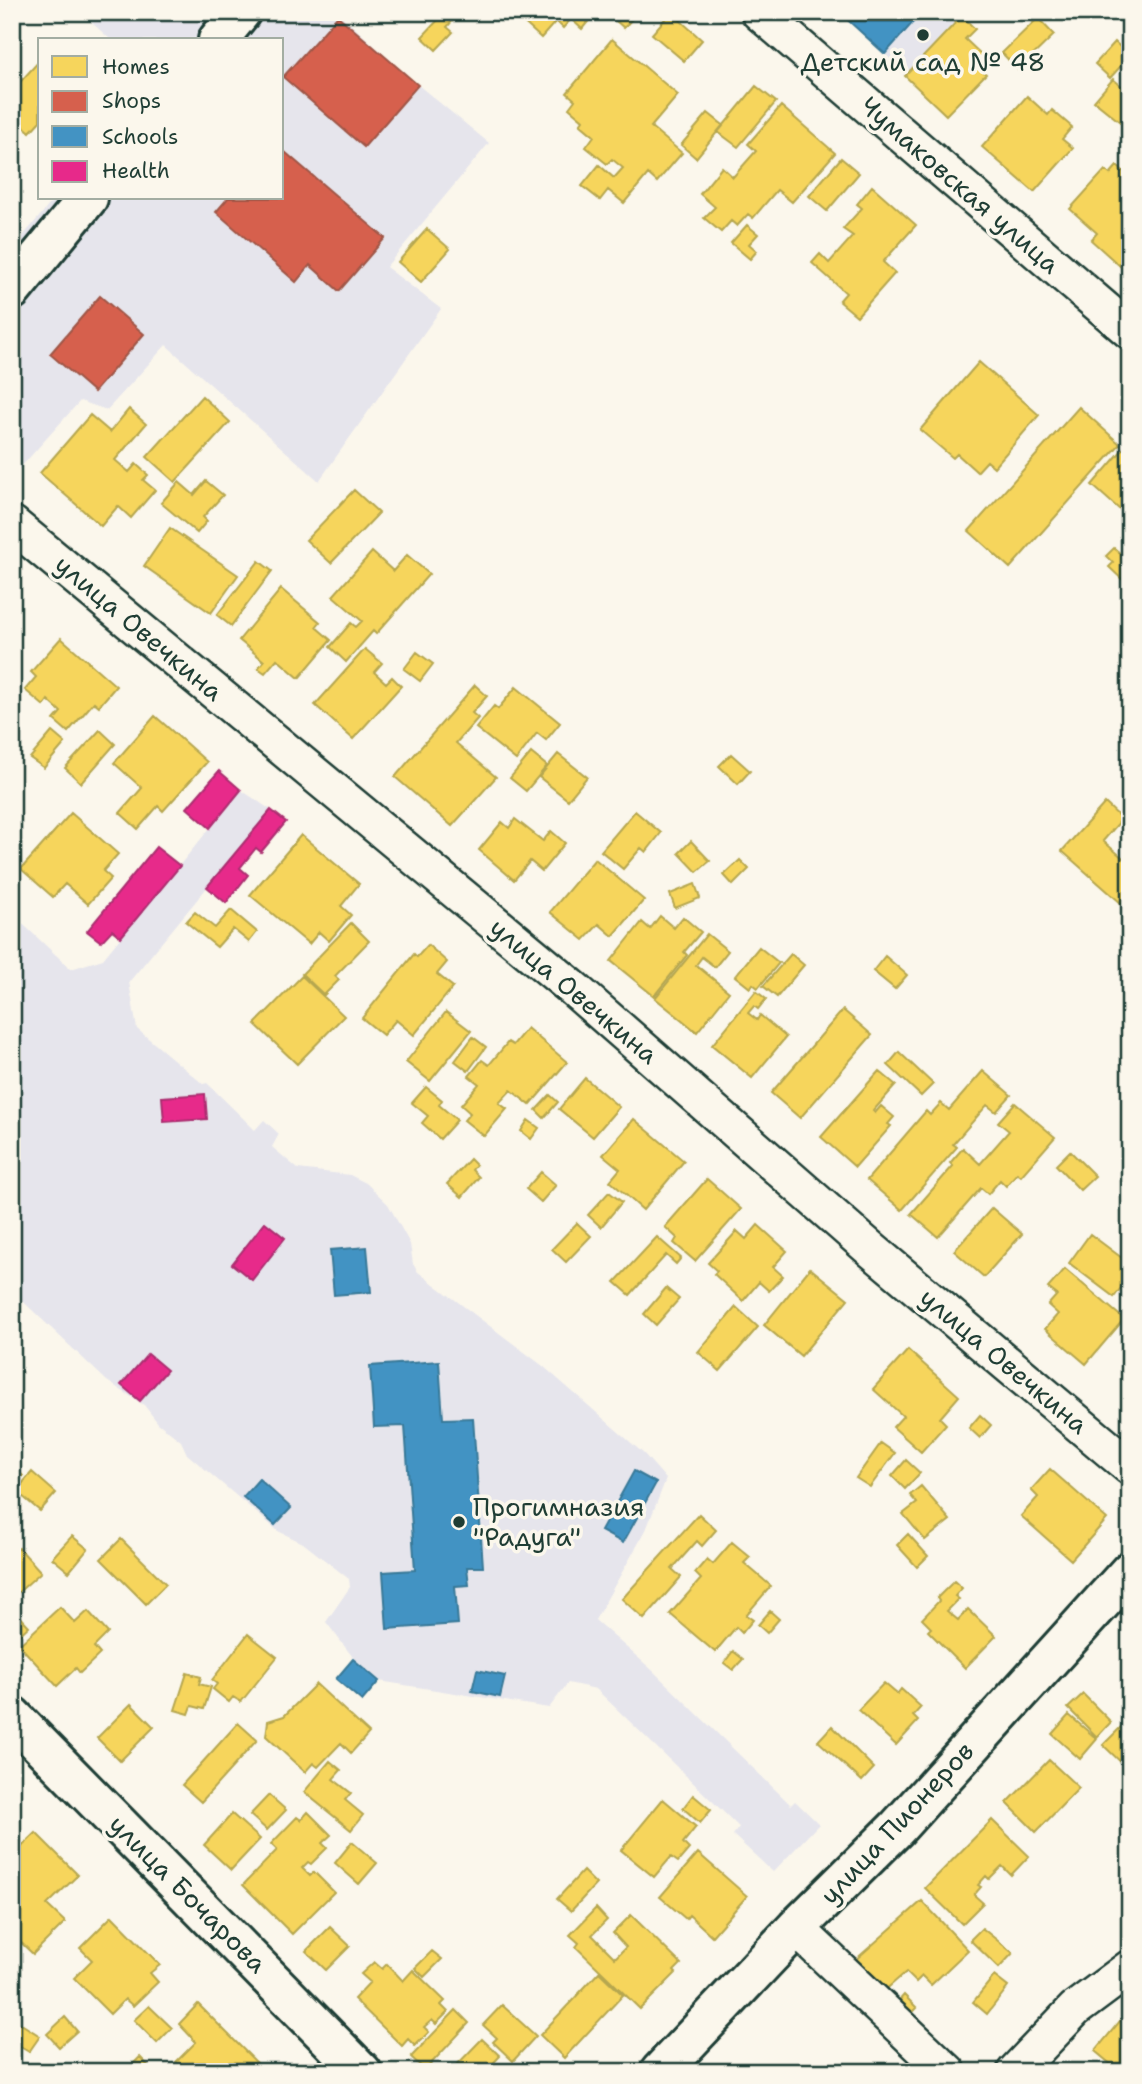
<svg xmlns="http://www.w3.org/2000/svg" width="1142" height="2084" font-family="'Shantell Sans',sans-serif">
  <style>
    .built { fill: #e6e5ec }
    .homes { fill: #f6d55c; stroke: #b6a750; stroke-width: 2 }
    .shops { fill: #d6604d; stroke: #9f5646; stroke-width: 2 }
    .schools { fill: #4393c3; stroke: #387998; stroke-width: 2 }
    .health { fill: #e7298a; stroke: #ab2f70; stroke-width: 2 }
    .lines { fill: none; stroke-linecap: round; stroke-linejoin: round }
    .minor-casing { stroke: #1f3d34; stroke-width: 40 }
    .tertiary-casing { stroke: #1f3d34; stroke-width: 44 }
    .secondary-casing { stroke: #1f3d34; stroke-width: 44 }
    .minor { stroke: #fbf7ec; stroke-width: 35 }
    .tertiary { stroke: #fbf7ec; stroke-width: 38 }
    .secondary { stroke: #fbf7ec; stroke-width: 38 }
    .poi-dot { fill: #1f3d34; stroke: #fbf7ec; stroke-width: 2.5 }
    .labels { text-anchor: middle; stroke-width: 7; stroke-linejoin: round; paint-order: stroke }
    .poi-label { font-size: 26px; fill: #1f3d34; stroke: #fbf7ec }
    .street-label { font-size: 26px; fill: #1f3d34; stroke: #fbf7ec }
  </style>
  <rect width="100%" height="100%" fill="#fbf7ec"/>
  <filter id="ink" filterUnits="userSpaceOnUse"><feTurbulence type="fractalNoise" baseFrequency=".0143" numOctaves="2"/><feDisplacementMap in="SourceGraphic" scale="14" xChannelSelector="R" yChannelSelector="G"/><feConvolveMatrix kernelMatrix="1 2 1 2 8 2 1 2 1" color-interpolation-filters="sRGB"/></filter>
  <g filter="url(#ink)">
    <path class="built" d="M 80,12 L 337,12 L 418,85 L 489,143 L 386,267 L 441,309 L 319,481 L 166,345 L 107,410 L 80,401 L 12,477 L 12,249 L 55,198 L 282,198 L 282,40 L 111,40 Z
      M 839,12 L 966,12 L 905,76 L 885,54 Z
      M 241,790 L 271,810 L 129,982 L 137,1029 L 203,1084 L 207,1083 L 255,1130 L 264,1120 L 279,1134 L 272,1147 L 298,1169 L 350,1175 L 366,1183 L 388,1204 L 410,1244 L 413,1264 L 418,1272 L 543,1366 L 644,1454 L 666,1479 L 646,1530 L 595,1620 L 651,1669 L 791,1805 L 795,1801 L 819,1824 L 773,1872 L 733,1835 L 739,1827 L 596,1689 L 568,1683 L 549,1708 L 379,1681 L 355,1660 L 326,1622 L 350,1587 L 349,1579 L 303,1543 L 278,1531 L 187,1454 L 181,1441 L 158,1423 L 144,1405 L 107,1381 L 12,1291 L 12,914 L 71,969 L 103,959 Z"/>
    <path class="homes" d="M 428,12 L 460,12 L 447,27 L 453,32 L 436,50 L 422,37 L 437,21 Z
      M 525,12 L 596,12 L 582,29 L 571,19 L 563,28 L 556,21 L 541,38 L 519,18 Z
      M 606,12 L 638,12 L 624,28 Z
      M 671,12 L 702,40 L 684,61 L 652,34 Z
      M 962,16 L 975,29 L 965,39 L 983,56 L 976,64 L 986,74 L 946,115 L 905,76 Z
      M 1038,18 L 1054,35 L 1018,70 L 1002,53 Z
      M 612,39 L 678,95 L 651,127 L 682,153 L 657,182 L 648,174 L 624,203 L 608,190 L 600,200 L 582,186 L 599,165 L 614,178 L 623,168 L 612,159 L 607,164 L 586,147 L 594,136 L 580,124 L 583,120 L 569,108 L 575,100 L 567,93 Z
      M 1115,42 L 1130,56 L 1110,78 L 1095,64 Z
      M 40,60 L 40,121 L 30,132 L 12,116 L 12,113 L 18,106 L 12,101 L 12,91 Z
      M 1113,79 L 1130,93 L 1130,130 L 1094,101 Z
      M 756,86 L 776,102 L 738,147 L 718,132 Z
      M 1027,96 L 1048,115 L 1052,110 L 1072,127 L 1062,139 L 1073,148 L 1034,192 L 982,147 Z
      M 781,106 L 835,153 L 792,202 L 777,190 L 753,218 L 748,214 L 737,226 L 731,221 L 721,232 L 704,218 L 715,207 L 700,194 L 722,167 L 733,177 L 756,151 L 748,144 Z
      M 708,113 L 723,125 L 696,158 L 681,145 Z
      M 841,158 L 859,173 L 827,211 L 809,196 Z
      M 1117,166 L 1130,177 L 1124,187 L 1130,192 L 1130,275 L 1091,240 L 1097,233 L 1070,209 L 1105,170 L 1110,174 Z
      M 872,186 L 916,225 L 883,262 L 895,273 L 857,316 L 839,301 L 846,293 L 812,263 L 820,254 L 829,263 L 853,236 L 843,229 L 862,208 L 857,204 Z
      M 747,225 L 758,234 L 749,244 L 757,251 L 750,259 L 731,243 Z
      M 427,229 L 450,249 L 421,282 L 398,262 Z
      M 979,362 L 1039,415 L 994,467 L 987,461 L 977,472 L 957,454 L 953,458 L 920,430 Z
      M 202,396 L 230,422 L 175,482 L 147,457 Z
      M 1079,407 L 1120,444 L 1010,568 L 969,531 Z
      M 129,409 L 146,424 L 115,460 L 129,472 L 136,464 L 148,475 L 143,480 L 155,490 L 131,518 L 118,506 L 101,526 L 40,473 L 90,415 L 110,432 Z
      M 1130,441 L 1130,517 L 1129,518 L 1092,485 Z
      M 206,481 L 223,495 L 203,517 L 207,521 L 197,533 L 161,503 L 179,482 L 194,495 Z
      M 354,490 L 379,513 L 331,563 L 306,540 Z
      M 170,528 L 238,575 L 211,613 L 144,566 Z
      M 1114,548 L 1121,554 L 1126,549 L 1130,552 L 1130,587 L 1109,567 L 1113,563 L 1106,556 Z
      M 372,552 L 393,571 L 407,555 L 429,574 L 376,634 L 373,631 L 346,662 L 330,647 L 351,623 L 356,627 L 362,621 L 333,596 Z
      M 259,561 L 272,571 L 231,626 L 217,615 Z
      M 281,589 L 320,622 L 316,627 L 331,640 L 299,678 L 277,659 L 265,673 L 258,668 L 264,661 L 239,640 Z
      M 61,638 L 116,686 L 99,706 L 94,702 L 68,732 L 54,720 L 61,712 L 48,700 L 44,706 L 25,690 L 36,677 L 31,672 Z
      M 365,649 L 382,663 L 374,672 L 386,683 L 392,677 L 401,686 L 353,739 L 315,705 Z
      M 417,652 L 433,664 L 420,681 L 404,669 Z
      M 475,685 L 487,696 L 472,713 L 478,718 L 456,743 L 496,777 L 452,826 L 395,777 Z
      M 516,687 L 560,723 L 546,740 L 537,733 L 516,760 L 476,728 L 494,706 L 498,709 Z
      M 155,716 L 207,762 L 163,811 L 158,806 L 138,829 L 120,813 L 142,788 L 114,763 Z
      M 100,730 L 115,744 L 81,783 L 65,768 Z
      M 52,732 L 65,743 L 44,768 L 30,758 Z
      M 531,753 L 547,766 L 526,791 L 510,778 Z
      M 558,754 L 587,777 L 568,800 L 539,777 Z
      M 731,754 L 750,771 L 738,784 L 719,766 Z
      M 1105,803 L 1122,819 L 1103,841 L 1130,864 L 1130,911 L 1062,851 Z
      M 635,811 L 661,833 L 646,852 L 641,848 L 623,869 L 601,851 Z
      M 71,813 L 118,854 L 103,871 L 111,878 L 88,904 L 65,884 L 53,897 L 21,869 Z
      M 515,819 L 543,841 L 551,831 L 565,843 L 542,871 L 530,861 L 514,880 L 479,850 L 502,822 L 509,828 Z
      M 301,835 L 359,884 L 341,906 L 351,915 L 329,941 L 319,932 L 309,944 L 250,895 Z
      M 691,841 L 710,861 L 697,872 L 679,853 Z
      M 595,859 L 644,900 L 613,936 L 599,924 L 584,940 L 550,912 Z
      M 740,860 L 749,869 L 733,885 L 724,875 Z
      M 695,884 L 700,898 L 675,908 L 670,894 Z
      M 231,910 L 257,932 L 249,942 L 233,929 L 217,947 L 186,922 L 195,912 L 215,928 Z
      M 660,916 L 674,928 L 683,917 L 701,932 L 684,952 L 687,955 L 654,996 L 611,961 L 642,922 L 650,929 Z
      M 351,923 L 369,941 L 335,976 L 339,980 L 324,995 L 302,974 Z
      M 707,934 L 728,951 L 715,967 L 702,957 L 696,965 L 729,992 L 697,1032 L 655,998 Z
      M 428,945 L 447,962 L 437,974 L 453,987 L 414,1035 L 396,1020 L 383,1035 L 362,1018 L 414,954 L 417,957 Z
      M 759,947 L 779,963 L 758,988 L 753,984 L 750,988 L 735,976 Z
      M 791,954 L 804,965 L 777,997 L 763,986 Z
      M 885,956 L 907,975 L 895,989 L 873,971 Z
      M 302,976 L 344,1016 L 297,1064 L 255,1024 Z
      M 756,991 L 766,999 L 758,1009 L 754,1006 L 748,1013 L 757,1020 L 760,1015 L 786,1037 L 752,1078 L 712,1045 Z
      M 843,1010 L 872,1035 L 800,1118 L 771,1093 Z
      M 446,1012 L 471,1031 L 430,1081 L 406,1062 Z
      M 527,1028 L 567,1062 L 530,1105 L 511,1090 L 499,1103 L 507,1109 L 484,1136 L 464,1120 L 470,1113 L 461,1105 L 479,1084 L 469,1076 L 482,1060 L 489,1065 L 508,1042 L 513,1045 Z
      M 473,1037 L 486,1047 L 468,1071 L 455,1061 Z
      M 899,1052 L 933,1084 L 921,1096 L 888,1065 Z
      M 879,1071 L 896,1085 L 873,1111 L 875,1113 L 881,1106 L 894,1117 L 888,1124 L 891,1126 L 855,1167 L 821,1137 Z
      M 983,1071 L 1011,1095 L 996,1112 L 987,1105 L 953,1144 L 957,1147 L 902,1210 L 867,1180 L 926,1111 L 930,1115 L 941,1103 L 949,1110 Z
      M 585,1078 L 619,1107 L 593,1137 L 559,1109 Z
      M 426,1087 L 442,1100 L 439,1105 L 457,1120 L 440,1139 L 422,1123 L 428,1116 L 412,1103 Z
      M 550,1095 L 558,1102 L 544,1118 L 536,1110 Z
      M 1015,1103 L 1055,1137 L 1021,1176 L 1017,1173 L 1006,1186 L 1000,1180 L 988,1194 L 981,1188 L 938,1237 L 911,1214 L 953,1166 L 950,1163 L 963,1148 L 980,1164 L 1009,1131 L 998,1122 Z
      M 634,1119 L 684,1161 L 643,1210 L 610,1181 L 620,1169 L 603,1155 Z
      M 528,1120 L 539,1128 L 531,1139 L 521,1131 Z
      M 1070,1151 L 1095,1176 L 1080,1190 L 1056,1165 Z
      M 470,1159 L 476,1165 L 472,1170 L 479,1177 L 462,1197 L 447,1184 Z
      M 541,1172 L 556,1185 L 541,1202 L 526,1189 Z
      M 707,1179 L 741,1209 L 695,1261 L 674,1243 L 677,1238 L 665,1227 Z
      M 609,1192 L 622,1202 L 601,1227 L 588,1215 Z
      M 992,1208 L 1022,1234 L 984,1277 L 954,1251 Z
      M 577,1223 L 591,1236 L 566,1262 L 552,1249 Z
      M 758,1225 L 787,1251 L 773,1267 L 783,1276 L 769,1291 L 759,1282 L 743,1301 L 714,1274 L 717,1271 L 708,1263 L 737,1231 L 746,1239 Z
      M 1090,1234 L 1130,1264 L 1130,1276 L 1114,1297 L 1069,1263 Z
      M 657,1237 L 681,1258 L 676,1264 L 666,1255 L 630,1295 L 615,1282 Z
      M 810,1268 L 848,1299 L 801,1356 L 764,1325 Z
      M 1065,1269 L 1124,1319 L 1086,1364 L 1045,1329 L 1058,1314 L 1048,1305 L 1057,1295 L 1048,1288 Z
      M 666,1288 L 679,1299 L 656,1325 L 644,1314 Z
      M 736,1307 L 758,1327 L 720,1371 L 698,1352 Z
      M 908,1350 L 959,1396 L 940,1418 L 946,1424 L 921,1452 L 893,1427 L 903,1416 L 873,1389 Z
      M 980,1415 L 991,1425 L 980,1438 L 969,1428 Z
      M 881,1443 L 895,1453 L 870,1487 L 856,1478 Z
      M 906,1460 L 920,1473 L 905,1489 L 892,1476 Z
      M 12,1465 L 23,1476 L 12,1487 Z
      M 1050,1469 L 1107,1519 L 1071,1560 L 1021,1516 L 1038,1497 L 1031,1490 Z
      M 32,1472 L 56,1493 L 40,1511 L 16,1491 Z
      M 921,1486 L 950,1520 L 925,1540 L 903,1514 L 917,1503 L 910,1495 Z
      M 699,1514 L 716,1530 L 702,1546 L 697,1541 L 672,1569 L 681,1577 L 644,1619 L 622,1599 Z
      M 908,1534 L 928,1556 L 917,1567 L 897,1545 Z
      M 72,1536 L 88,1549 L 69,1572 L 52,1558 Z
      M 121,1539 L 166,1584 L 146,1604 L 101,1559 Z
      M 732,1542 L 750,1557 L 744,1563 L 771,1586 L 746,1615 L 753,1620 L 742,1633 L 736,1627 L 715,1652 L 670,1614 L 701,1579 L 695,1573 L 707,1559 L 713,1564 Z
      M 19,1548 L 41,1572 L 12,1598 L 12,1554 Z
      M 954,1581 L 962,1588 L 955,1596 L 959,1599 L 947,1611 L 958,1620 L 968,1609 L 996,1636 L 965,1668 L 928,1631 L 931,1628 L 922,1619 L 939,1601 L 937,1598 Z
      M 60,1607 L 75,1623 L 88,1611 L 108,1633 L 94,1647 L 100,1654 L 80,1673 L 76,1668 L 57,1686 L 19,1645 Z
      M 770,1611 L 779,1619 L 767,1633 L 758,1625 Z
      M 16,1612 L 29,1626 L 12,1642 L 12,1616 Z
      M 248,1634 L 277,1657 L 241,1702 L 233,1697 L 229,1702 L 213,1689 L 217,1684 L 212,1680 Z
      M 733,1651 L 743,1659 L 733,1670 L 724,1663 Z
      M 187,1673 L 201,1677 L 199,1684 L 211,1687 L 204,1709 L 192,1706 L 189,1714 L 175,1710 Z
      M 884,1683 L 897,1694 L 901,1689 L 921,1707 L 913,1716 L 918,1721 L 896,1745 L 858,1710 Z
      M 316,1684 L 369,1733 L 351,1753 L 341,1743 L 318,1767 L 313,1763 L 305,1772 L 266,1736 L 268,1721 L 284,1716 Z
      M 1083,1694 L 1111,1722 L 1097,1737 L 1068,1708 Z
      M 131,1704 L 154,1727 L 120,1761 L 97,1738 Z
      M 1069,1715 L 1097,1739 L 1080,1759 L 1052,1734 Z
      M 1130,1718 L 1130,1771 L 1103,1745 Z
      M 238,1723 L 257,1740 L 201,1802 L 182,1785 Z
      M 832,1726 L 874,1768 L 862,1781 L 818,1741 Z
      M 1049,1760 L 1079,1788 L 1036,1832 L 1007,1803 Z
      M 330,1761 L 341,1770 L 333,1779 L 351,1793 L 345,1800 L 363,1815 L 351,1830 L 304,1792 Z
      M 269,1795 L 286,1810 L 267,1830 L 250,1815 Z
      M 693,1795 L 711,1810 L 700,1823 L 683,1808 Z
      M 663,1799 L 696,1827 L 683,1843 L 689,1849 L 678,1862 L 671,1857 L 654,1877 L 621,1850 Z
      M 308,1812 L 331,1835 L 322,1843 L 327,1848 L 311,1864 L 308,1862 L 302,1868 L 310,1876 L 314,1872 L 334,1892 L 292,1934 L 243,1885 L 277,1850 L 271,1844 L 297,1817 L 301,1820 Z
      M 232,1814 L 260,1839 L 231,1870 L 204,1845 Z
      M 992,1820 L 1029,1856 L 1011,1875 L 1002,1866 L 989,1879 L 986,1876 L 978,1885 L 981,1887 L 974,1895 L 983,1903 L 962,1924 L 925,1888 Z
      M 36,1833 L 78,1875 L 47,1905 L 65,1922 L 33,1954 L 12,1934 L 12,1856 Z
      M 352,1842 L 377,1863 L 359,1884 L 335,1863 Z
      M 698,1853 L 747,1896 L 712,1936 L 689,1915 L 686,1919 L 660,1897 Z
      M 583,1871 L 596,1884 L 571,1911 L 557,1899 Z
      M 922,1901 L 968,1950 L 931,1985 L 922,1976 L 916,1982 L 906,1972 L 883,1992 L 854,1961 Z
      M 596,1908 L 607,1920 L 592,1935 L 615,1958 L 626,1947 L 613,1933 L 631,1915 L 681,1964 L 674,1971 L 676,1973 L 640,2009 L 576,1947 L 579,1943 L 570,1935 Z
      M 112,1916 L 160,1965 L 150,1973 L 158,1982 L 133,2006 L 125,1999 L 110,2014 L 74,1978 L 92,1960 L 80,1948 Z
      M 330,1927 L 350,1946 L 326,1970 L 306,1951 Z
      M 982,1928 L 1013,1953 L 999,1968 L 970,1940 Z
      M 432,1951 L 442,1959 L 424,1977 L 415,1968 Z
      M 374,1962 L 382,1969 L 387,1964 L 403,1981 L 413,1970 L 445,2001 L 441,2005 L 448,2012 L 436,2024 L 432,2020 L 424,2027 L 429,2032 L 415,2046 L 408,2039 L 402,2046 L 354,1999 L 370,1982 L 361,1974 Z
      M 599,1972 L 623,1995 L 564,2058 L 540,2035 Z
      M 994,1976 L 1008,1987 L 987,2014 L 973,2002 Z
      M 904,1995 L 917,2008 L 909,2016 L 896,2004 Z
      M 198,2004 L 257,2063 L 249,2072 L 186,2072 L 176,2062 L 196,2042 L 179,2024 Z
      M 502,2005 L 536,2036 L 513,2061 L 493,2042 L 497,2038 L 483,2025 Z
      M 149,2006 L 172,2028 L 157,2043 L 134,2020 Z
      M 1130,2009 L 1130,2072 L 1120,2072 L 1095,2051 Z
      M 456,2010 L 469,2023 L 425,2070 L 411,2057 Z
      M 65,2017 L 77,2031 L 59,2047 L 47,2034 Z
      M 15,2020 L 40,2036 L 29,2052 L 12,2042 L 12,2025 Z
      M 482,2039 L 500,2056 L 485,2072 L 450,2072 Z
      M 140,2057 L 154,2072 L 125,2072 Z"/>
    <path class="shops" d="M 338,16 L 418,85 L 364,147 L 283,77 Z
      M 285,152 L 385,238 L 339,291 L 310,265 L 296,282 L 216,212 L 228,198 L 282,198 L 282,156 Z
      M 100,296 L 144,334 L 94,392 L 50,354 Z"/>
    <path class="schools" d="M 839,12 L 922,12 L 885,54 Z
      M 367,1247 L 371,1292 L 334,1295 L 330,1250 Z
      M 439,1361 L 443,1419 L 473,1418 L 483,1567 L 467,1567 L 469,1585 L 455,1586 L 458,1624 L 387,1629 L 383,1572 L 415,1570 L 405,1426 L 374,1427 L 370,1366 Z
      M 634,1471 L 656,1483 L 623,1543 L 601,1531 Z
      M 259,1479 L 291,1508 L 275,1525 L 243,1497 Z
      M 353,1659 L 379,1681 L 362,1701 L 336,1679 Z
      M 477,1670 L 505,1676 L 500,1697 L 472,1691 Z"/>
    <path class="health" d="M 219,771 L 241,790 L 210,828 L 187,808 Z
      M 271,810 L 286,822 L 261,852 L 256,848 L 240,868 L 248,875 L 226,903 L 207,887 Z
      M 156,847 L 180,866 L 121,937 L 112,930 L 101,942 L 87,931 Z
      M 205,1094 L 207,1119 L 164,1122 L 162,1097 Z
      M 265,1222 L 285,1238 L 252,1280 L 232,1264 Z
      M 148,1354 L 167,1370 L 140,1401 L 121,1385 Z"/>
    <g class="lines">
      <g class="minor-casing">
        <path id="minor" d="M 759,12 L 1130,331
          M 12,524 L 574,989 L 873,1251 L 1130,1467
          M 796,1928 L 948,2072
          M 1015,2072 L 1075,2009 L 1130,1968"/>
      </g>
      <g class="tertiary-casing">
        <path id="tertiary" d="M 12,1716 L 362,2072
          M 660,2072 L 796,1928 L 897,1828 L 1130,1571"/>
      </g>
      <g class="secondary-casing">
        <path id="secondary" d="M 218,40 L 241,12
          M 12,290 L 88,198"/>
      </g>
      <use href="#minor" class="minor"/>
      <use href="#tertiary" class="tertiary"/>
      <use href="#secondary" class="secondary"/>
    </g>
  </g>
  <g class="poi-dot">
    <circle cx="923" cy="35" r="7"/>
    <circle cx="459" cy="1522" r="7"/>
  </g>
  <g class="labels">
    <g class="poi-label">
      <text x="923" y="71">Детский сад № 48</text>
      <text x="473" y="1516" text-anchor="start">Прогимназия<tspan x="473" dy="30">"Радуга"</tspan></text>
    </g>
    <g class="street-label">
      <text transform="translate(960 185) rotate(41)" y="9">Чумаковская улица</text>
      <text transform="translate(139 628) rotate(40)" y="9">улица Овечкина</text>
      <text transform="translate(574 991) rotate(40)" y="9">улица Овечкина</text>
      <text transform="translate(1004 1361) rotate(40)" y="9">улица Овечкина</text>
      <text transform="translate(897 1823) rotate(-47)" y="9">улица Пионеров</text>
      <text transform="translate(188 1894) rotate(45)" y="9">улица Бочарова</text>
    </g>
  </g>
  <rect width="1142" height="2084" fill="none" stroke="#fbf7ec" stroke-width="42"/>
  <rect x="21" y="21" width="1100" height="2042" fill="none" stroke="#1f3d34" stroke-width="2.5" filter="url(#ink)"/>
  <rect x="38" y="38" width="245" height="161" fill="#fbf7ec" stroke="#a3ada2" stroke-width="2"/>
  <rect x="52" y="56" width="35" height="21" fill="#f6d55c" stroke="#a3ada2" stroke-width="2"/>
  <text x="102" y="74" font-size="21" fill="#1f3d34">Homes</text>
  <rect x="52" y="91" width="35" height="21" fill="#d6604d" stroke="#a3ada2" stroke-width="2"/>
  <text x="102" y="108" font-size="21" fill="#1f3d34">Shops</text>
  <rect x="52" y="126" width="35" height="21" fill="#4393c3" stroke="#a3ada2" stroke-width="2"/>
  <text x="102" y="144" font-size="21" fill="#1f3d34">Schools</text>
  <rect x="52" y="161" width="35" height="21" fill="#e7298a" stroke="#a3ada2" stroke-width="2"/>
  <text x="102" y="178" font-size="21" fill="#1f3d34">Health</text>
</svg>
